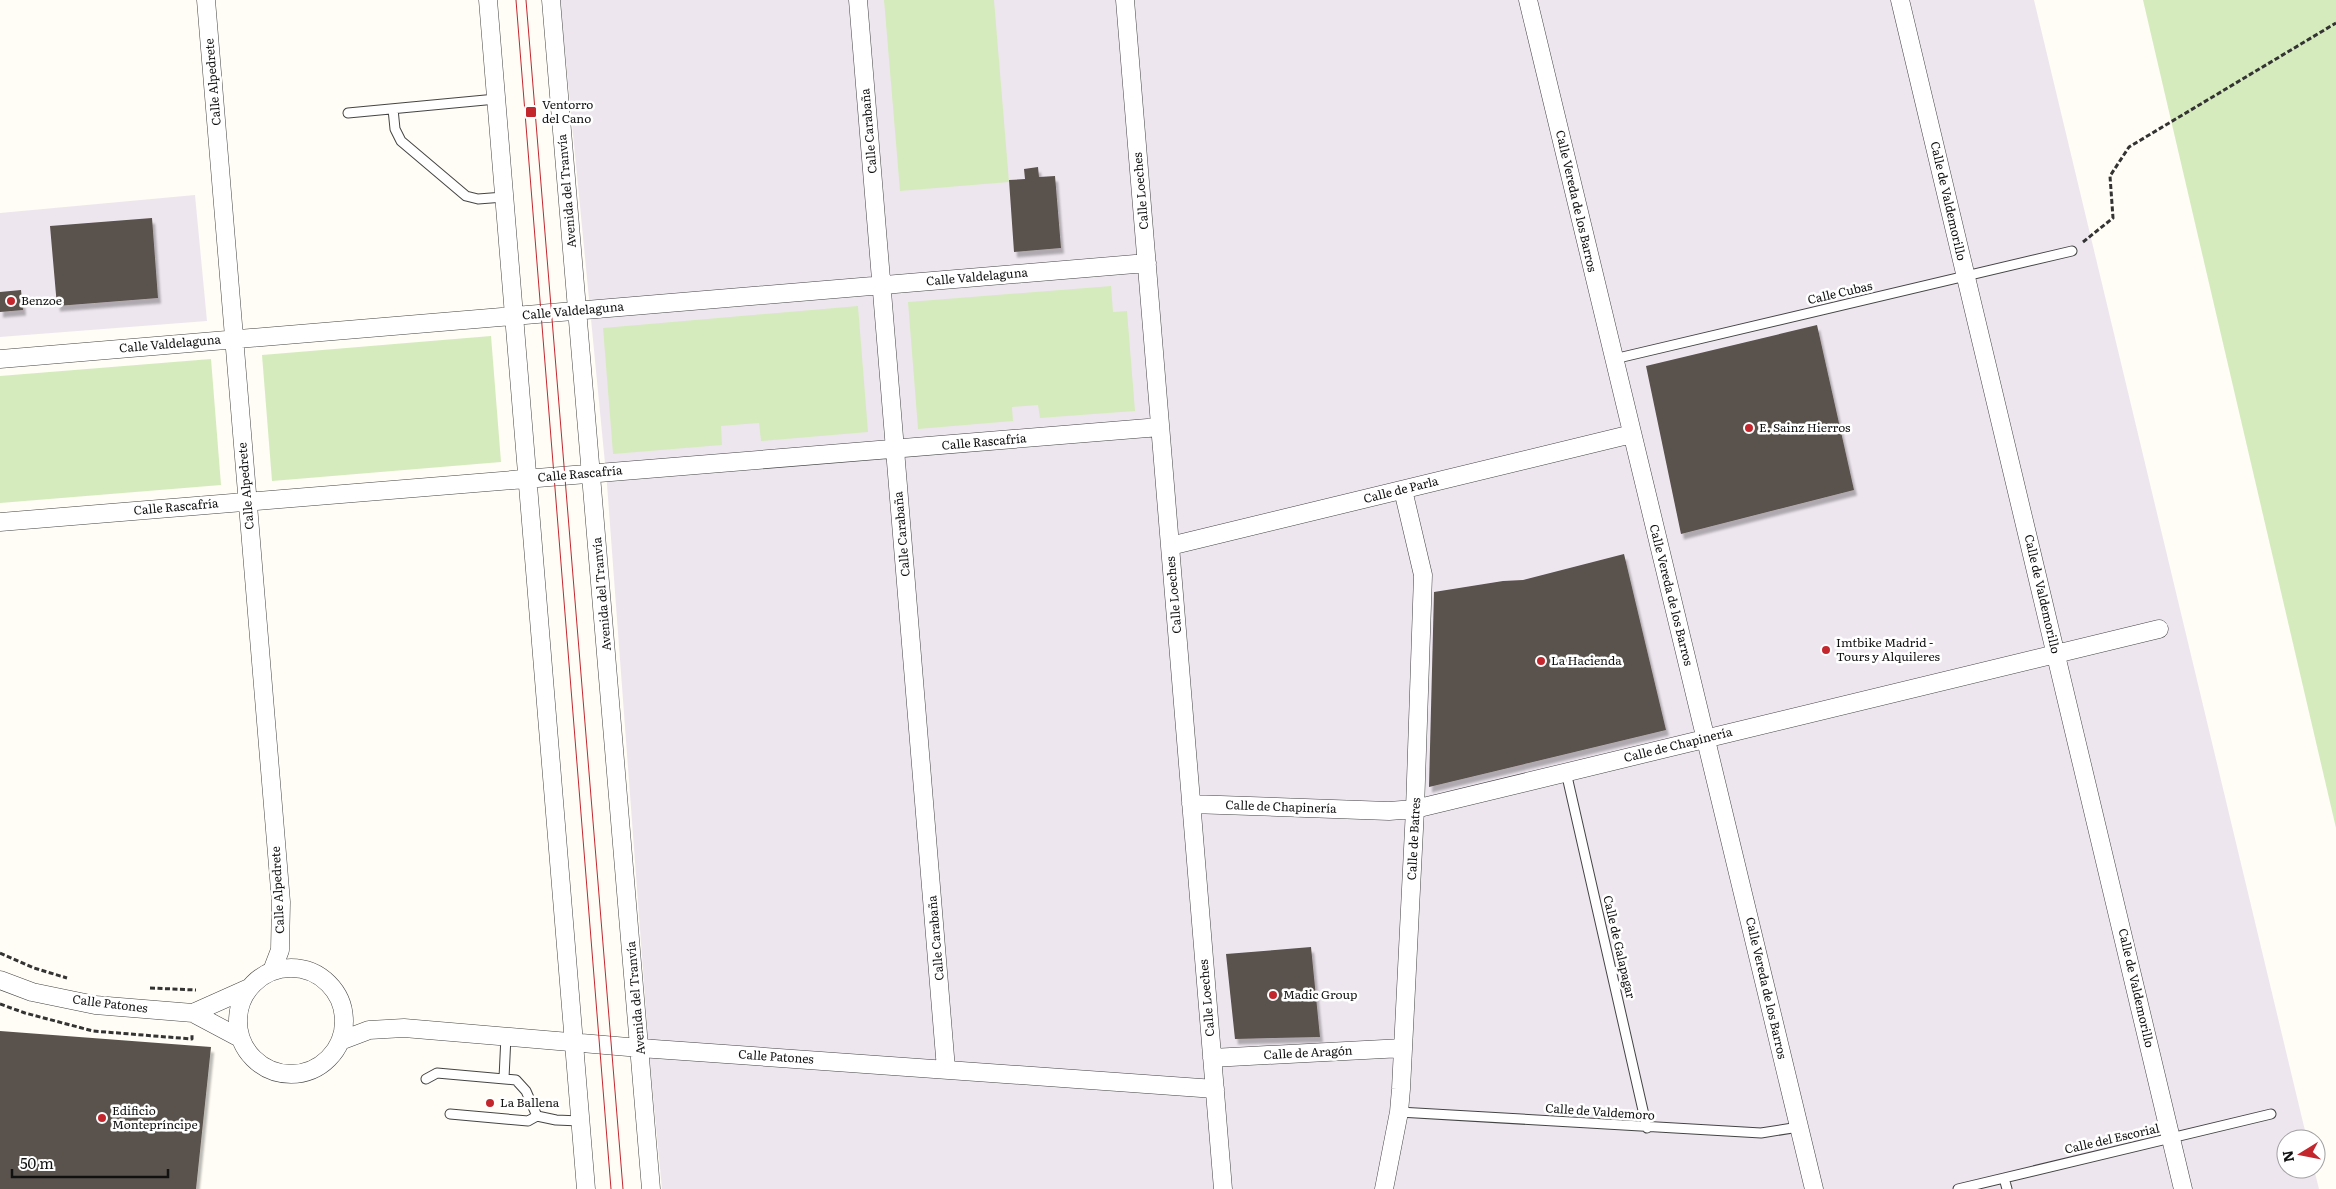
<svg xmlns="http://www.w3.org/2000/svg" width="2336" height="1189" font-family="Literata,serif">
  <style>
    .industrial { fill: #eee6ef }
    .green { fill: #d5ebbd }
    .building { fill: #5a524d; filter: url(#shadow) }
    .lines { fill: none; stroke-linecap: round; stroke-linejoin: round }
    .lane-casing { stroke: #444; stroke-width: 11 }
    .street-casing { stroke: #444; stroke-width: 19 }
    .path { stroke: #333; stroke-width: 3; stroke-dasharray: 5 2.5; stroke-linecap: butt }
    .lane { stroke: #fff; stroke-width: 9 }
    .street { stroke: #fff; stroke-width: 18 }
    .tram { stroke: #c4262e; stroke-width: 1 }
    .poi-dot { fill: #c4262e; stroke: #fff; stroke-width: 2 }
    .labels { text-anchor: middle; stroke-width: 5; stroke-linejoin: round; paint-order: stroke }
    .street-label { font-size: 12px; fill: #111; stroke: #fff }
    .poi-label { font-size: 12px; fill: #111; stroke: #fff; text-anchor: start }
  </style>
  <defs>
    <filter id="shadow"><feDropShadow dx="3" dy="5.5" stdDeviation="1" flood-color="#0004"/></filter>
  </defs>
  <rect width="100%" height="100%" fill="#fffdf5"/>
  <path class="industrial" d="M 560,0 L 2034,0 L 2307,1139 L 2286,1139 L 2286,1169 L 2314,1169 L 2319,1189 L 662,1189 L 650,1064 L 607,484 Z
    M 195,195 L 207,321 L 0,337 L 0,213 Z"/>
  <path class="green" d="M 884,0 L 994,0 L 1009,182 L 900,191 Z
    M 2143,0 L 2336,0 L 2336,828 Z
    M 1111,286 L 1113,312 L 1127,311 L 1135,411 L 1040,418 L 1038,405 L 1012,407 L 1013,421 L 918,429 L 908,302 Z
    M 858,306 L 868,432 L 761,441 L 759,423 L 721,426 L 722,445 L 613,454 L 603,328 Z
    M 491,336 L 501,462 L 272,481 L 262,355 Z
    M 211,359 L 221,485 L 0,503 L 0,376 Z"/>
  <path class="building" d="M 1038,167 L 1039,177 L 1055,176 L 1061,248 L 1014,252 L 1009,180 L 1025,179 L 1024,169 Z
    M 152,218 L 158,298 L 57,306 L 50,226 Z
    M 21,290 L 23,310 L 0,312 L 0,292 Z
    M 1817,325 L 1854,490 L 1681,534 L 1646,366 Z
    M 1624,554 L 1666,730 L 1429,787 L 1434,592 L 1503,581 L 1523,580 Z
    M 1311,947 L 1320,1037 L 1235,1039 L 1226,954 Z
    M 0,1031 L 211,1047 L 196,1189 L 0,1189 Z"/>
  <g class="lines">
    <g class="lane-casing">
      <path id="lane" d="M 393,109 L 395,129 L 401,141 L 466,196 L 478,199 L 504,197
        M 348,113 L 496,99
        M 1614,359 L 2072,251
        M 1566,772 L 1647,1128
        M 504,1078 L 506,1036
        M 426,1079 L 437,1073 L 516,1080 L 526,1091 L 537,1116 L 556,1120 L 580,1121
        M 1399,1112 L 1761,1133 L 1799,1127
        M 450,1114 L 528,1121 L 537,1116
        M 2004,1178 L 2007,1189
        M 1958,1189 L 2271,1114"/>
    </g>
    <g class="street-casing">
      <path id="street" d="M 206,0 L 281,902 L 280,950 L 272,971
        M 488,0 L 586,1189
        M 551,0 L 651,1189
        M 858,0 L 946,1069
        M 1125,0 L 1223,1189
        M 1528,0 L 1814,1189
        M 1900,0 L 2183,1189
        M 0,359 L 1147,263
        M 0,522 L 1160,427
        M 1170,546 L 1632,434
        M 1191,804 L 1389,811 L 1415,809 L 2159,629
        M238 1021a53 53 0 1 1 106 0a53 53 0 1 1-106 0Z
        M 0,980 L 32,992 L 95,1005 L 193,1013 L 240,1038
        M 193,1013 L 249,988
        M 340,1041 L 369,1030 L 404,1028 L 640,1048 L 1215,1089
        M 1212,1058 L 1403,1048
        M 1384,1189 L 1399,1112 L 1401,1089 L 1415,809 L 1423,575 L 1403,490"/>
    </g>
    <path class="path" d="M 2083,242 L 2113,218 L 2110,176 L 2129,147 L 2336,23
      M 0,953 L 34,968 L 67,978
      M 150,988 L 196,990
      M 0,1004 L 25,1013 L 93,1031 L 192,1039 L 192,1034"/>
    <use href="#lane" class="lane"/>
    <use href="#street" class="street"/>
    <path class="tram" d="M 516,0 L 611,1189
      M 526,0 L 623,1189"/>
  </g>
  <g class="poi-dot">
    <rect x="525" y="106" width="12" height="12" rx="2.5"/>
    <circle cx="11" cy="301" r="5"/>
    <circle cx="1749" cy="428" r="5"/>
    <circle cx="1826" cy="650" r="5"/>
    <circle cx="1541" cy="661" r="5"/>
    <circle cx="1273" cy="995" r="5"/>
    <circle cx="490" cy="1103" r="5"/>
    <circle cx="102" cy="1118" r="5"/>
  </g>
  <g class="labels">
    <g class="street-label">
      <text transform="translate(213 82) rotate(-95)" y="4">Calle Alpedrete</text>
      <text transform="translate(869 131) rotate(-95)" y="4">Calle Carabaña</text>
      <text transform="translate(567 191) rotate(-95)" y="4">Avenida del Tranvía</text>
      <text transform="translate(1141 191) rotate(-95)" y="4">Calle Loeches</text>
      <text transform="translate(1576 201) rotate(77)" y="4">Calle Vereda de los Barros</text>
      <text transform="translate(1948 201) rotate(77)" y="4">Calle de Valdemorillo</text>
      <text transform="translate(977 277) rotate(-5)" y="4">Calle Valdelaguna</text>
      <text transform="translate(1840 293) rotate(-13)" y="4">Calle Cubas</text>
      <text transform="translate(573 311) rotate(-5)" y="4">Calle Valdelaguna</text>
      <text transform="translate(170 344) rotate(-5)" y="4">Calle Valdelaguna</text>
      <text transform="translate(984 442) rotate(-5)" y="4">Calle Rascafría</text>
      <text transform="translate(580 474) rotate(-5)" y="4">Calle Rascafría</text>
      <text transform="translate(246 486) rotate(-95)" y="4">Calle Alpedrete</text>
      <text transform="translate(1401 490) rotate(-14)" y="4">Calle de Parla</text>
      <text transform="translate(176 507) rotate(-5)" y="4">Calle Rascafría</text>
      <text transform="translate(902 534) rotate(-95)" y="4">Calle Carabaña</text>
      <text transform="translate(602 594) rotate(-95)" y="4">Avenida del Tranvía</text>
      <text transform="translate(2042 594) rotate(77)" y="4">Calle de Valdemorillo</text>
      <text transform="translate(1174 595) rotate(-95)" y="4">Calle Loeches</text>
      <text transform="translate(1671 595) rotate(76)" y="4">Calle Vereda de los Barros</text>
      <text transform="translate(1678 745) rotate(-14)" y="4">Calle de Chapinería</text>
      <text transform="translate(1281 807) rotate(2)" y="4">Calle de Chapinería</text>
      <text transform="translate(1414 839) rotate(-87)" y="4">Calle de Batres</text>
      <text transform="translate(278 890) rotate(-93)" y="4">Calle Alpedrete</text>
      <text transform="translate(936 938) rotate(-95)" y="4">Calle Carabaña</text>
      <text transform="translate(1619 947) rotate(77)" y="4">Calle de Galapagar</text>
      <text transform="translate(1766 988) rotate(77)" y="4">Calle Vereda de los Barros</text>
      <text transform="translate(2136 988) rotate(77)" y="4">Calle de Valdemorillo</text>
      <text transform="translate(636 998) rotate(-95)" y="4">Avenida del Tranvía</text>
      <text transform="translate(1207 998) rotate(-95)" y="4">Calle Loeches</text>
      <text transform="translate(110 1004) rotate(7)" y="4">Calle Patones</text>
      <text transform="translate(1308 1053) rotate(-3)" y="4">Calle de Aragón</text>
      <text transform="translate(776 1057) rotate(4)" y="4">Calle Patones</text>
      <text transform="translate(1600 1112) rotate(4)" y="4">Calle de Valdemoro</text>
      <text transform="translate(2112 1139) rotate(-13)" y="4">Calle del Escorial</text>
    </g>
    <g class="poi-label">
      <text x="542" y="109">Ventorro<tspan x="542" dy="14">del Cano</tspan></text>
      <text x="21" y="305">Benzoe</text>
      <text x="1759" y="432">E. Sainz Hierros</text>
      <text x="1836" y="647">Imtbike Madrid -<tspan x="1836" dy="14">Tours y Alquileres</tspan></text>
      <text x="1551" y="665">La Hacienda</text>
      <text x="1283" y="999">Madic Group</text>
      <text x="500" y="1107">La Ballena</text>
      <text x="112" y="1115">Edificio<tspan x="112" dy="14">Montepríncipe</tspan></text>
    </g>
  </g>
  <g transform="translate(2301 1154) rotate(260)"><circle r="24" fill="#ffffff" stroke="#a0a0a0"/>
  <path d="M0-4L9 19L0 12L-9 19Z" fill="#c4262e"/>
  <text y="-8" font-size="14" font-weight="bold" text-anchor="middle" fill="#111111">N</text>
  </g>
  <path d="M12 1169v8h156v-8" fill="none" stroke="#111111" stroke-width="2.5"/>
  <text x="20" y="1169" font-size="15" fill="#111111" stroke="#ffffff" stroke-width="4" paint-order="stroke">50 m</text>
</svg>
